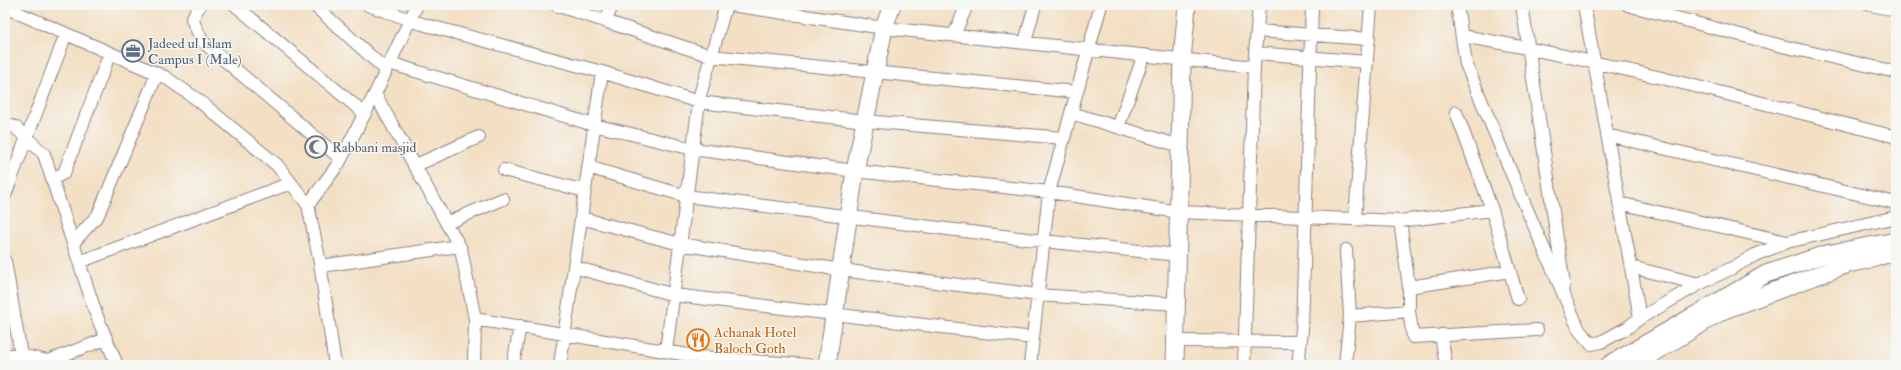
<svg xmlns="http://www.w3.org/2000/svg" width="1901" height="370" font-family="'IM FELL Double Pica',serif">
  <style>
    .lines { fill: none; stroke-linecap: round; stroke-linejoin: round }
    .street-casing { stroke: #8a807f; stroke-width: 14 }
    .secondary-casing { stroke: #8a807f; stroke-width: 19 }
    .street { stroke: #fff; stroke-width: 12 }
    .secondary { stroke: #fff; stroke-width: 17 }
    .labels { text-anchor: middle; stroke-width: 3; stroke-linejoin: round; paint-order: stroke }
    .service-label { font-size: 14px; fill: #4e5e75; stroke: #f6f6f2; text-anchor: start }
    .worship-label { font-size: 14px; fill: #5b616d; stroke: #f6f6f2; text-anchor: start }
    .food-label { font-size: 14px; fill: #c56008; stroke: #f6f6f2; text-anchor: start }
  </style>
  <rect width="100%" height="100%" fill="#f6f6f2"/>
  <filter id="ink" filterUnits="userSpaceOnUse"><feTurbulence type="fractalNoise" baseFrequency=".025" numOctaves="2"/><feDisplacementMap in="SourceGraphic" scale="8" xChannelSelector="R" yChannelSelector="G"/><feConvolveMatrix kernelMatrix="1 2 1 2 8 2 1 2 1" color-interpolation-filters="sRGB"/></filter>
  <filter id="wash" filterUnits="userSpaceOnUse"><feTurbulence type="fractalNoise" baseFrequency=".012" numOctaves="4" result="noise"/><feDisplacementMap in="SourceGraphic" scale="16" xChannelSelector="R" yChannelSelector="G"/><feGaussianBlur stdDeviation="0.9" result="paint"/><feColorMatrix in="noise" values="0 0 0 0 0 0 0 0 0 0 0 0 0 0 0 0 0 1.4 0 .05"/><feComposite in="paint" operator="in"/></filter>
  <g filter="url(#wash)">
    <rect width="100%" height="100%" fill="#f3dfc3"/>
  </g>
  <g filter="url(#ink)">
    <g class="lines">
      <g class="street-casing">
        <path id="street" d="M 200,5 L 192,19 L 202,41 L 341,159
          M 235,5 L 365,114
          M 314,5 L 386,70
          M 368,5 L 422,24 L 602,72 L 699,102 L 865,121 L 1063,138
          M 556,5 L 711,56 L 1076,92
          M 731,5 L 884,28 L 1254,67
          M 1457,5 L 1466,64 L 1519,191 L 1579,330 L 1591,344 L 1601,342 L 1627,328 L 1640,318 L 1699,284 L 1732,268 L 1755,255 L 1787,242 L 1896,217
          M 1522,5 L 1564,285
          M 1584,5 L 1640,318
          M 1628,5 L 1778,45 L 1896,72
          M 1870,5 L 1896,10
          M 9,9 L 165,77 L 198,100 L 277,165 L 308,205 L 320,263 L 335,365
          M 606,21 L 612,5
          M 1257,31 L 1369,39
          M 954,35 L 967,5
          M 1462,36 C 1608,61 1752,101 1896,137
          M 1025,42 L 1035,5
          M 1255,53 L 1367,62
          M 389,63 L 594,125 L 693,149 L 855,171 L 1049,192 L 1179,212 L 1400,221 L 1492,210
          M 375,94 L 461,249 L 475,319 L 700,357 L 807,365
          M 1456,112 L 1492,210 L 1518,299
          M 1071,113 L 1180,146
          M 5,124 L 15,127 L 44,154 L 96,314 L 117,365
          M 1118,127 L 1144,55
          M 1607,135 L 1896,203
          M 414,166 L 479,137
          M 588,167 L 686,196 L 1043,241 L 1178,255
          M 504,170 L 585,191
          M 52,179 L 64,173 L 110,53
          M 5,195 L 66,34
          M 1619,203 L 1787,242
          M 308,205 L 339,163 L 375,94 L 417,5
          M 581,218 L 680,244 L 841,270 L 1038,295 L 1176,304
          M 1355,218 L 1371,5
          M 1400,221 L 1409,287 L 1409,311 L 1413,337 L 1537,330
          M 447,223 L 503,199
          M 73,243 L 98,215 L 157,74
          M 5,261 L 21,355
          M 79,262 L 291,183
          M 321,266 L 459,246
          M 574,267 L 674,295 L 1033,338
          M 1631,267 L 1699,284
          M 1409,287 L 1510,271
          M 1350,316 L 1409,311
          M 1441,335 L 1446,365
          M 1175,341 L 1300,342
          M 666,351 L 700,95 L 726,5
          M 5,355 L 21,355 L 48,361 L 106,339
          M 474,365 L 475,319
          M 513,365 L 520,326
          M 560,365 L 602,72
          M 1030,365 L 1049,192 L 1101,5
          M 1244,365 L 1254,67 L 1259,5
          M 1298,365 L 1302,329 L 1312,5
          M 1345,365 L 1350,316 L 1346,250"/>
      </g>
      <g class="secondary-casing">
        <path id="secondary" d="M 827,365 L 855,171 L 884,28 L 892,5
          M 1175,365 L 1182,60 L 1187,5
          M 1609,365 L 1766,274 L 1826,254 L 1896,241
          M 1634,365 L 1724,310 L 1848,264 L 1875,258 L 1896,251"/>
      </g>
      <use href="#street" class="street"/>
      <use href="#secondary" class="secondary"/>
    </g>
  </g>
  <defs>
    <g id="office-ring" transform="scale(1.15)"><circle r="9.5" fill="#f6f6f2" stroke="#5c6f8a" stroke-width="1.5"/><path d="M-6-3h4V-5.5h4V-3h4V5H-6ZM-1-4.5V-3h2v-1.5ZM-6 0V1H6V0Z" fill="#5c6f8a"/></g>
    <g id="mosque-ring" transform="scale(1.15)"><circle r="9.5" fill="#f6f6f2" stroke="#6b7280" stroke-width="1.5"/><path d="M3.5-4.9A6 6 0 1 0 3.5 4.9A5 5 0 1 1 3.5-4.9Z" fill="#6b7280"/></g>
    <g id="restaurant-ring" transform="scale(1.15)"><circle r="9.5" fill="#f6f6f2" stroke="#e8710a" stroke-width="1.5"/><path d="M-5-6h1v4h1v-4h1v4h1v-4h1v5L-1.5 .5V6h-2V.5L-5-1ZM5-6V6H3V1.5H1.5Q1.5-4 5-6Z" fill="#e8710a"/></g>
  </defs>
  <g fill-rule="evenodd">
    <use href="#office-ring" x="133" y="51"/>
    <use href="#mosque-ring" x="316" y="147"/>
    <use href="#restaurant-ring" x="698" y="340"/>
  </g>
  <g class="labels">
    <g class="service-label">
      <text x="148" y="48">Jadeed ul Islam<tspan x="148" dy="16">Campus I (Male)</tspan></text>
    </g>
    <g class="worship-label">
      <text x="332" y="152">Rabbani masjid</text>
    </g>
    <g class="food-label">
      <text x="714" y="337">Achanak Hotel<tspan x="714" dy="16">Baloch Goth</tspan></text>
    </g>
  </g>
  <rect width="1901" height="370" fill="none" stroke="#f6f6f2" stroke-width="20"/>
</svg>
